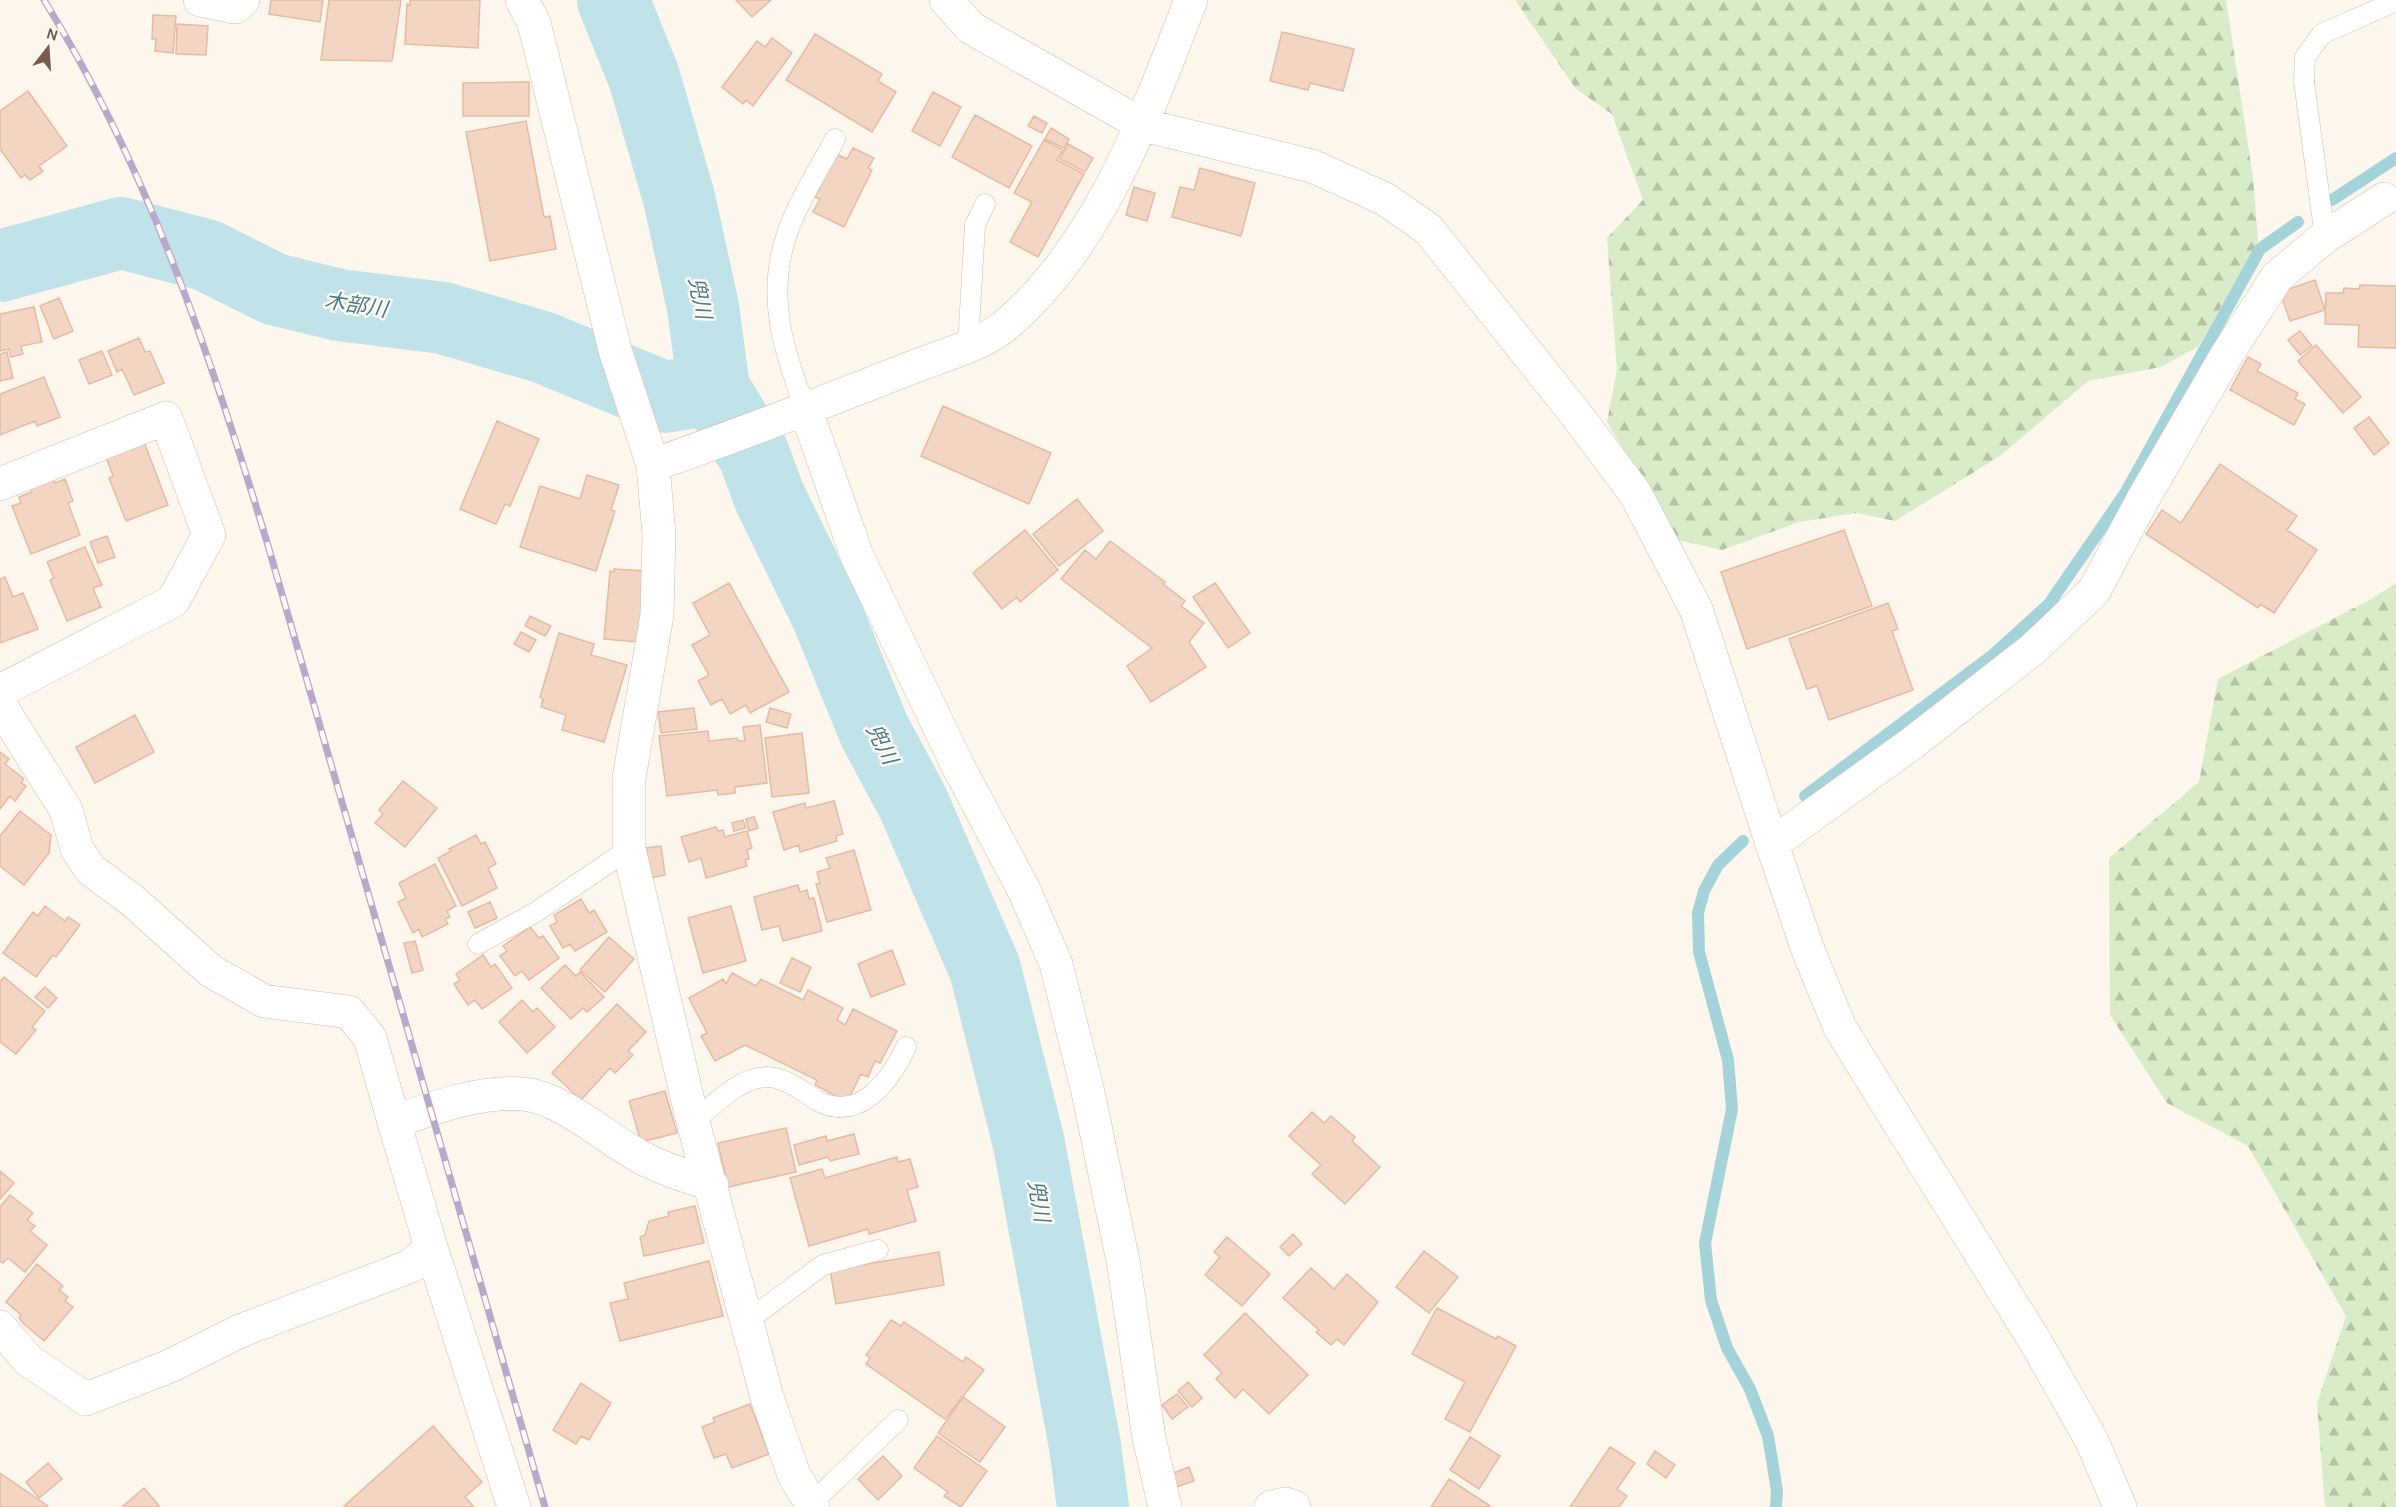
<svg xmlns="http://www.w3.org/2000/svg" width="2396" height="1507" font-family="Karla,'Noto Sans JP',sans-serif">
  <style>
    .forest { fill: url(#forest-firs) }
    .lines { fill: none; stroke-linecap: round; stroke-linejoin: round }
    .stream { stroke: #a5d3da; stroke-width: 12 }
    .river { stroke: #bfe3e8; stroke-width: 72 }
    .building { fill: #f3d5c3; stroke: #e6bba3; stroke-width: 1.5 }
    .service-casing { stroke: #d1beb0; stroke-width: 21 }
    .minor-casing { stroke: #d1beb0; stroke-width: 34 }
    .service { stroke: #fff; stroke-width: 20 }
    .minor { stroke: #fff; stroke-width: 33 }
    .rail-casing { stroke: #b9a8c9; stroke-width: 7 }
    .rail { stroke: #fffaf3; stroke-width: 4.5; stroke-dasharray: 14; stroke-linecap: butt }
    .labels { text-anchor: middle; stroke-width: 5; stroke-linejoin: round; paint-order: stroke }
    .water-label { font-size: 21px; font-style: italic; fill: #437c86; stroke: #fffaf3 }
  </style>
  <defs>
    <pattern id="forest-firs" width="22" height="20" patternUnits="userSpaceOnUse" patternTransform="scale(1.5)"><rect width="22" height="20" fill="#d8ecc9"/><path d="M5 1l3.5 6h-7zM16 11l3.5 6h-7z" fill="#b4c2a5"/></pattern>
  </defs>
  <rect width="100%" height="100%" fill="#fdf6ec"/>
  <path class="forest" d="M 1515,0 L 2226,0 L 2253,177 L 2258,241 L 2199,346 L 2161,367 L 2088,381 L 2000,456 L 1895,521 L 1857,513 L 1799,522 L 1722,550 L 1678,540 L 1607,422 L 1617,370 L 1607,238 L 1643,200 L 1612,114 L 1576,89 Z
    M 2396,583 L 2396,1507 L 2325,1507 L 2317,1403 L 2346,1316 L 2248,1146 L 2167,1103 L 2110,1015 L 2109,858 L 2199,782 L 2218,679 L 2373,598 Z"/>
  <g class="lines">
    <path class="stream" d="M 2332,200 L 2396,158
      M 1805,796 L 1994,654 L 2049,604 L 2126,492 L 2260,249 L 2298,222
      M 1743,841 L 1718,865 L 1704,891 L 1698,913 L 1699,952 L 1728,1060 L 1732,1109 L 1705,1243 L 1711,1300 L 1727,1348 L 1750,1389 L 1768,1436 L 1777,1491 L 1776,1507"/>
    <path class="river" d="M 613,0 L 644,77 L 679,198 L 703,307 L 714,389 L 754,455 L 769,496 L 827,615 L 874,730 L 913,803 L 985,969 L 1029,1144 L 1085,1446 L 1093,1507
      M 0,266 L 121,233 L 206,255 L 274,289 L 339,305 L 443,318 L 542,347 L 664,397 L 714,389"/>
  </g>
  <path class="building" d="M 271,0 L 323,0 L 320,22 L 269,14 Z
    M 329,0 L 401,0 L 392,61 L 321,60 Z
    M 410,0 L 480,0 L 478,48 L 405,44 L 407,4 L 410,5 Z
    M 736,0 L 771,0 L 752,17 Z
    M 153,15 L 176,16 L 173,53 L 155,51 L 156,39 L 152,39 Z
    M 177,24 L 208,26 L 206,55 L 176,54 Z
    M 1282,32 L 1354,49 L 1343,91 L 1310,83 L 1308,90 L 1270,81 Z
    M 815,34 L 882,74 L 878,81 L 896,92 L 872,132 L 786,80 Z
    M 772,38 L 792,53 L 753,106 L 746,100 L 743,104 L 722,87 L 757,41 L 765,47 Z
    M 529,82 L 529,116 L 463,116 L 463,83 Z
    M 28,91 L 67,146 L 39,166 L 43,171 L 30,180 L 25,175 L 21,178 L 0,149 L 0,111 Z
    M 933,92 L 961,107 L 940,146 L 912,131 Z
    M 975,115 L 1032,146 L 1009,188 L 952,157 Z
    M 1034,116 L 1047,123 L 1042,133 L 1028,126 Z
    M 526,121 L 544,217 L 550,216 L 556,249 L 490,261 L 466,132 Z
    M 1051,128 L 1069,139 L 1064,148 L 1045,139 Z
    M 1044,140 L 1063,150 L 1057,160 L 1084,174 L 1038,257 L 1010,242 L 1032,202 L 1014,193 Z
    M 1068,144 L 1093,158 L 1085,172 L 1060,159 Z
    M 853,148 L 874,158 L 868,168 L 872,170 L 844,227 L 813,212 L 820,199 L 815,197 L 820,188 L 816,186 L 836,154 L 847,159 Z
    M 1200,168 L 1255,183 L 1241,236 L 1172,217 L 1180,187 L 1194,190 Z
    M 1134,187 L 1155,193 L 1147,221 L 1126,215 Z
    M 2315,280 L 2325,310 L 2290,321 L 2280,292 Z
    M 2360,285 L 2396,286 L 2396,348 L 2358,347 L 2359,325 L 2325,324 L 2326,293 L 2343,293 L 2344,288 L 2359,289 Z
    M 59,298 L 73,331 L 54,339 L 40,306 Z
    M 34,307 L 42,342 L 21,346 L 23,354 L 11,357 L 9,349 L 0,351 L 0,314 Z
    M 2300,331 L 2312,346 L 2300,355 L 2288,340 Z
    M 139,338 L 145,352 L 150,351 L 164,383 L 134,395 L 122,369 L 117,372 L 108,351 Z
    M 2316,345 L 2361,397 L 2343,413 L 2298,361 Z
    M 102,351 L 112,375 L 89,384 L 79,360 Z
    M 7,352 L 13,378 L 0,381 L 0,354 Z
    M 2248,357 L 2261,364 L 2257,371 L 2298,393 L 2295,399 L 2305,404 L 2294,425 L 2230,390 Z
    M 44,377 L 60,417 L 37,426 L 35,421 L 0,435 L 0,394 Z
    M 943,406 L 1051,453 L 1029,504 L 921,456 Z
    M 2369,417 L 2389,443 L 2374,455 L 2354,428 Z
    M 497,421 L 539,439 L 510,506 L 505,504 L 496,524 L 460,509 Z
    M 144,442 L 168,505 L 126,521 L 109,478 L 113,476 L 106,457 Z
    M 2220,464 L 2297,516 L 2287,530 L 2317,550 L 2274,613 L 2260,604 L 2258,608 L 2146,534 L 2162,510 L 2181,523 Z
    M 587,475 L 619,485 L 611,510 L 615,511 L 596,571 L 520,547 L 540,486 L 580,499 Z
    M 53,477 L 55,483 L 65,479 L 73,501 L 68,503 L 80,535 L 31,554 L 12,506 L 21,503 L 19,497 L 32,492 L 29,486 Z
    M 1077,499 L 1103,531 L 1059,566 L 1033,534 Z
    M 1025,530 L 1058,570 L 1020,602 L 1017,597 L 1002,609 L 973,573 Z
    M 1844,530 L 1872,606 L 1747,649 L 1721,572 Z
    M 107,536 L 115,557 L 98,563 L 90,542 Z
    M 1110,541 L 1165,582 L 1163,584 L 1185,601 L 1181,606 L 1204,623 L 1189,642 L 1206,667 L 1151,702 L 1127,666 L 1152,648 L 1061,579 L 1085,550 L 1096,559 Z
    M 85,547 L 102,585 L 93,588 L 101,607 L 67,621 L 50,580 L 54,578 L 47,562 Z
    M 614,569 L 646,571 L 640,642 L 604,639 L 610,571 L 614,572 Z
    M 5,577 L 13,597 L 23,593 L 38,629 L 0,643 L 0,579 Z
    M 729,583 L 789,692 L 750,713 L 746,705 L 730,714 L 722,699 L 711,705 L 698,681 L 709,675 L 692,645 L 710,635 L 693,603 Z
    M 1215,583 L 1250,633 L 1228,648 L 1193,597 Z
    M 1888,603 L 1898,629 L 1892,631 L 1913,690 L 1829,720 L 1817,686 L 1807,689 L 1789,639 Z
    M 530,616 L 551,626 L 545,636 L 525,626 Z
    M 521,632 L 536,640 L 529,652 L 514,644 Z
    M 559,633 L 594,644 L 591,655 L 627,665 L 604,742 L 562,730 L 566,715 L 541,707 L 543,699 L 540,697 Z
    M 694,708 L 697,729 L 661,733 L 658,712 Z
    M 770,708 L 791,714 L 787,728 L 766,722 Z
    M 135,715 L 154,752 L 95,783 L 76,747 Z
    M 760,725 L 767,783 L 735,787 L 735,793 L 718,795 L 717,790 L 667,796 L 659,736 L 708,731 L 709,741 L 737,738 L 738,741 L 745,741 L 743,727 Z
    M 802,733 L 809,793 L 772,797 L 765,738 Z
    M 0,752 L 9,759 L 5,764 L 24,779 L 21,783 L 26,786 L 15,801 L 10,796 L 0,809 Z
    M 403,781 L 437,808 L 405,847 L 375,823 L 383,814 L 379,810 Z
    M 834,801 L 843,834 L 836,836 L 837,841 L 800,852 L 799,845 L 784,850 L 773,812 L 805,803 L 806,808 Z
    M 20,811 L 51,835 L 49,853 L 24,885 L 0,866 L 0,836 Z
    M 754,817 L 758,828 L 749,831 L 746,819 Z
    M 743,820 L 746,828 L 734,831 L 732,823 Z
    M 716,827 L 718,831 L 723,830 L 725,837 L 747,831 L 752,848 L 747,850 L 749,859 L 745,860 L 747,866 L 706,878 L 701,858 L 689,862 L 681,837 Z
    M 476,835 L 481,844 L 485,842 L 496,864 L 488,868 L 497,888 L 462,906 L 438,858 L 451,851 L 449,849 Z
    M 661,846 L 665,875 L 650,878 L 646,848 Z
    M 854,850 L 871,910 L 827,922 L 816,884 L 820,883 L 817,872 L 830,868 L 826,858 Z
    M 435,864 L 456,906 L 447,911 L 450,917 L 445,919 L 448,924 L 422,937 L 419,929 L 413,933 L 398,902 L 406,898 L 399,883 Z
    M 798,885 L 800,892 L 807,890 L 809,899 L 814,898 L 822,931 L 783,941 L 779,926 L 762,930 L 754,897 Z
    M 581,899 L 589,913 L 594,910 L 607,932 L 575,951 L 570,944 L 563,948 L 550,926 L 557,922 L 554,915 Z
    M 490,902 L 497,918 L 475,928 L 468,912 Z
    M 45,906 L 65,921 L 68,917 L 80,925 L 56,957 L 53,955 L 36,977 L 3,953 L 33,912 L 38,916 Z
    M 731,906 L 746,961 L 703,973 L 688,918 Z
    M 530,927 L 539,938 L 543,936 L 559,958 L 529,980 L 522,971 L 515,976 L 500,956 L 507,951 L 503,946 Z
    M 609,937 L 634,959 L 605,992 L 580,970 Z
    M 415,941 L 423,970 L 412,973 L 404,943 Z
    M 892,950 L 905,984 L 871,997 L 858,964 Z
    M 483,955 L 491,967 L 495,964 L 512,988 L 482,1009 L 475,1000 L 468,1005 L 454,984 L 460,980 L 456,974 Z
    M 792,958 L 811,967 L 800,992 L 780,983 Z
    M 565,965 L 576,976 L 580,972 L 604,997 L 587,1012 L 583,1008 L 571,1019 L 541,988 Z
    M 732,973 L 756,986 L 761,979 L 803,1000 L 808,990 L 843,1008 L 837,1020 L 845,1025 L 853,1009 L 897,1031 L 880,1063 L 875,1061 L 868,1077 L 861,1074 L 847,1102 L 815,1085 L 817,1080 L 745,1045 L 715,1061 L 701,1036 L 707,1033 L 689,998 L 723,979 L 726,984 Z
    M 4,977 L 45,1011 L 32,1027 L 36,1030 L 16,1054 L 0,1042 L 0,982 Z
    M 45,987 L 57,998 L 48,1008 L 35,997 Z
    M 522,1000 L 533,1012 L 537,1008 L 555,1027 L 527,1053 L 499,1022 Z
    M 617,1004 L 646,1032 L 628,1051 L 633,1055 L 615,1073 L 610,1068 L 581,1100 L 552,1073 Z
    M 665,1091 L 677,1133 L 641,1142 L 629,1101 Z
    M 1312,1112 L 1324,1123 L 1331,1116 L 1355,1137 L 1352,1141 L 1380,1167 L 1345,1204 L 1312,1174 L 1321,1165 L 1289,1136 Z
    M 786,1128 L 796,1172 L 728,1187 L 718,1143 Z
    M 854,1134 L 859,1154 L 830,1161 L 828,1157 L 799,1165 L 794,1145 L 826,1136 L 827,1141 Z
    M 897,1157 L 898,1162 L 910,1159 L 918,1187 L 907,1190 L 916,1221 L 869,1234 L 868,1229 L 809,1246 L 790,1178 L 822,1169 L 825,1178 Z
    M 0,1171 L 14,1183 L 0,1199 Z
    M 10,1195 L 33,1213 L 27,1220 L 35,1226 L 30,1231 L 47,1245 L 25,1272 L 8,1258 L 3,1263 L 0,1261 L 0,1207 Z
    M 695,1206 L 704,1243 L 644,1256 L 640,1237 L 645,1235 L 649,1221 L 669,1216 L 668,1212 Z
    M 1293,1234 L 1302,1244 L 1289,1256 L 1280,1247 Z
    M 1227,1237 L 1270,1274 L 1242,1306 L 1205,1275 L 1220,1257 L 1214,1252 Z
    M 1424,1251 L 1458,1277 L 1429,1313 L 1396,1287 Z
    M 939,1252 L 944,1285 L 836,1304 L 830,1270 Z
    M 709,1261 L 723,1316 L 620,1341 L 610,1303 L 628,1299 L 624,1283 Z
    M 37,1264 L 63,1286 L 59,1290 L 68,1297 L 65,1301 L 73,1307 L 44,1341 L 24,1324 L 19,1318 L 21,1315 L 6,1302 Z
    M 1311,1268 L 1334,1289 L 1347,1274 L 1378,1302 L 1344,1345 L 1337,1339 L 1331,1345 L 1316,1332 L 1319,1330 L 1283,1298 Z
    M 1437,1308 L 1496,1339 L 1498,1336 L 1516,1346 L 1470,1432 L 1445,1419 L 1465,1382 L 1412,1354 Z
    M 1245,1313 L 1308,1375 L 1269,1414 L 1243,1389 L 1235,1398 L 1216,1379 L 1222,1373 L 1204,1355 Z
    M 891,1320 L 901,1326 L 904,1322 L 963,1362 L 966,1357 L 984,1370 L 945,1419 L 866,1364 L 870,1358 L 866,1355 Z
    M 1188,1382 L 1202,1398 L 1192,1407 L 1178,1391 Z
    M 581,1383 L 611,1403 L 589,1440 L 581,1436 L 576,1444 L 553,1430 Z
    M 1177,1394 L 1188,1407 L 1172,1419 L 1162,1405 Z
    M 963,1397 L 1005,1427 L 980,1462 L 938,1433 Z
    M 750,1404 L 769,1454 L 732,1468 L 726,1454 L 714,1458 L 702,1427 L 715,1422 L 713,1418 Z
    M 433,1426 L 482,1482 L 465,1497 L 474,1507 L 343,1507 Z
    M 937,1436 L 987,1471 L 961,1507 L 944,1496 L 948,1492 L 914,1468 Z
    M 1470,1437 L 1500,1456 L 1479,1489 L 1450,1470 Z
    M 1610,1447 L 1635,1463 L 1617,1489 L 1627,1496 L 1619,1507 L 1570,1507 Z
    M 1655,1451 L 1675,1465 L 1666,1478 L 1647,1464 Z
    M 883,1456 L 902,1476 L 878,1500 L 858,1479 Z
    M 48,1463 L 62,1479 L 39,1498 L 26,1482 Z
    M 1189,1467 L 1194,1481 L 1176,1487 L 1171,1474 Z
    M 0,1473 L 48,1506 L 47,1507 L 0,1507 Z
    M 1449,1479 L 1490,1506 L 1490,1507 L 1431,1507 Z
    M 144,1488 L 160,1507 L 122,1507 Z"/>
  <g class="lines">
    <g class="service-casing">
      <path id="service" d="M 2325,237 L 2304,82 L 2305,57 L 2322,34 L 2396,1
        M 968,345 L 975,225 L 985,204
        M 806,410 C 784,353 766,298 786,237 C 796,205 819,169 835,139
        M 478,944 L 536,912 L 629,849
        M 693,1122 C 713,1106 739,1077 767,1077 C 785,1077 802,1091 816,1100 C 859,1124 890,1081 906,1047
        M 747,1321 L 823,1265 L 878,1250
        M 811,1504 L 898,1420"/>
    </g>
    <g class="minor-casing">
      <path id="minor" d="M 200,0 L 235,7 L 243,0
        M 522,0 L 534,23 L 615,350 L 653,465 L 659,535 L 657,615 L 629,778 L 629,849 L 693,1122 L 767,1397 L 794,1475 L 813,1507
        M 946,0 L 971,28 L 1143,125 L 1312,166 L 1385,199 L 1428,229 L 1578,417 L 1635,493 L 1696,609 L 1772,844 L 1808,950 L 1840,1028 L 2035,1341 L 2092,1441 L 2120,1507
        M 806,410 L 857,556 L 958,766 L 1024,890 L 1056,964 L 1088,1092 L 1124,1266 L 1149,1438 L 1165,1507
        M 653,465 C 741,434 827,401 913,367 C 941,356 985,344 1007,324 C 1100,245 1148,111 1191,0
        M 0,484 L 166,418 L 209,535 L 173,601 L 0,691
        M 0,705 L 66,810 L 77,849 L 90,869 L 133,901 L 211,971 L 264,1001 L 349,1012 L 370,1038 L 394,1122 C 433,1108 481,1090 523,1094 C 563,1098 604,1137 639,1156 C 661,1169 688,1176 712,1185
        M 1772,844 L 1911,744 L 2033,649 L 2094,591 L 2143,499 L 2226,356 L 2277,277 L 2325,237 L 2384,199
        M 431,1247 L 514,1507
        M 0,1327 L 28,1360 L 86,1399 L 170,1366 L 240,1331 L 411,1266 L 431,1247 L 394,1122
        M 1271,1507 L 1285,1504 L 1294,1507"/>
    </g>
    <use href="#service" class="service"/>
    <use href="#minor" class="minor"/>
    <g class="rail-casing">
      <path id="rail" d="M 44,0 C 148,168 210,354 267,542 L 545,1507"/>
    </g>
    <use href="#rail" class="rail"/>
  </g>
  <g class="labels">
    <g class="water-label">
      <text transform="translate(700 298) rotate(79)" y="7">兜川</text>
      <text transform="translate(356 305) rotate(9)" y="7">木部川</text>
      <text transform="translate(882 744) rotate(63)" y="7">兜川</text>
      <text transform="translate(1039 1201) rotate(80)" y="7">兜川</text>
    </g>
  </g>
  <g transform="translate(48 48) rotate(17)" stroke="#fffaf3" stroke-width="4.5" paint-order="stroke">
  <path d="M0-4.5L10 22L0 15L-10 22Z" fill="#7a5c4d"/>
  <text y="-9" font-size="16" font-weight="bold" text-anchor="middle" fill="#7a5c4d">N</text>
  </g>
</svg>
